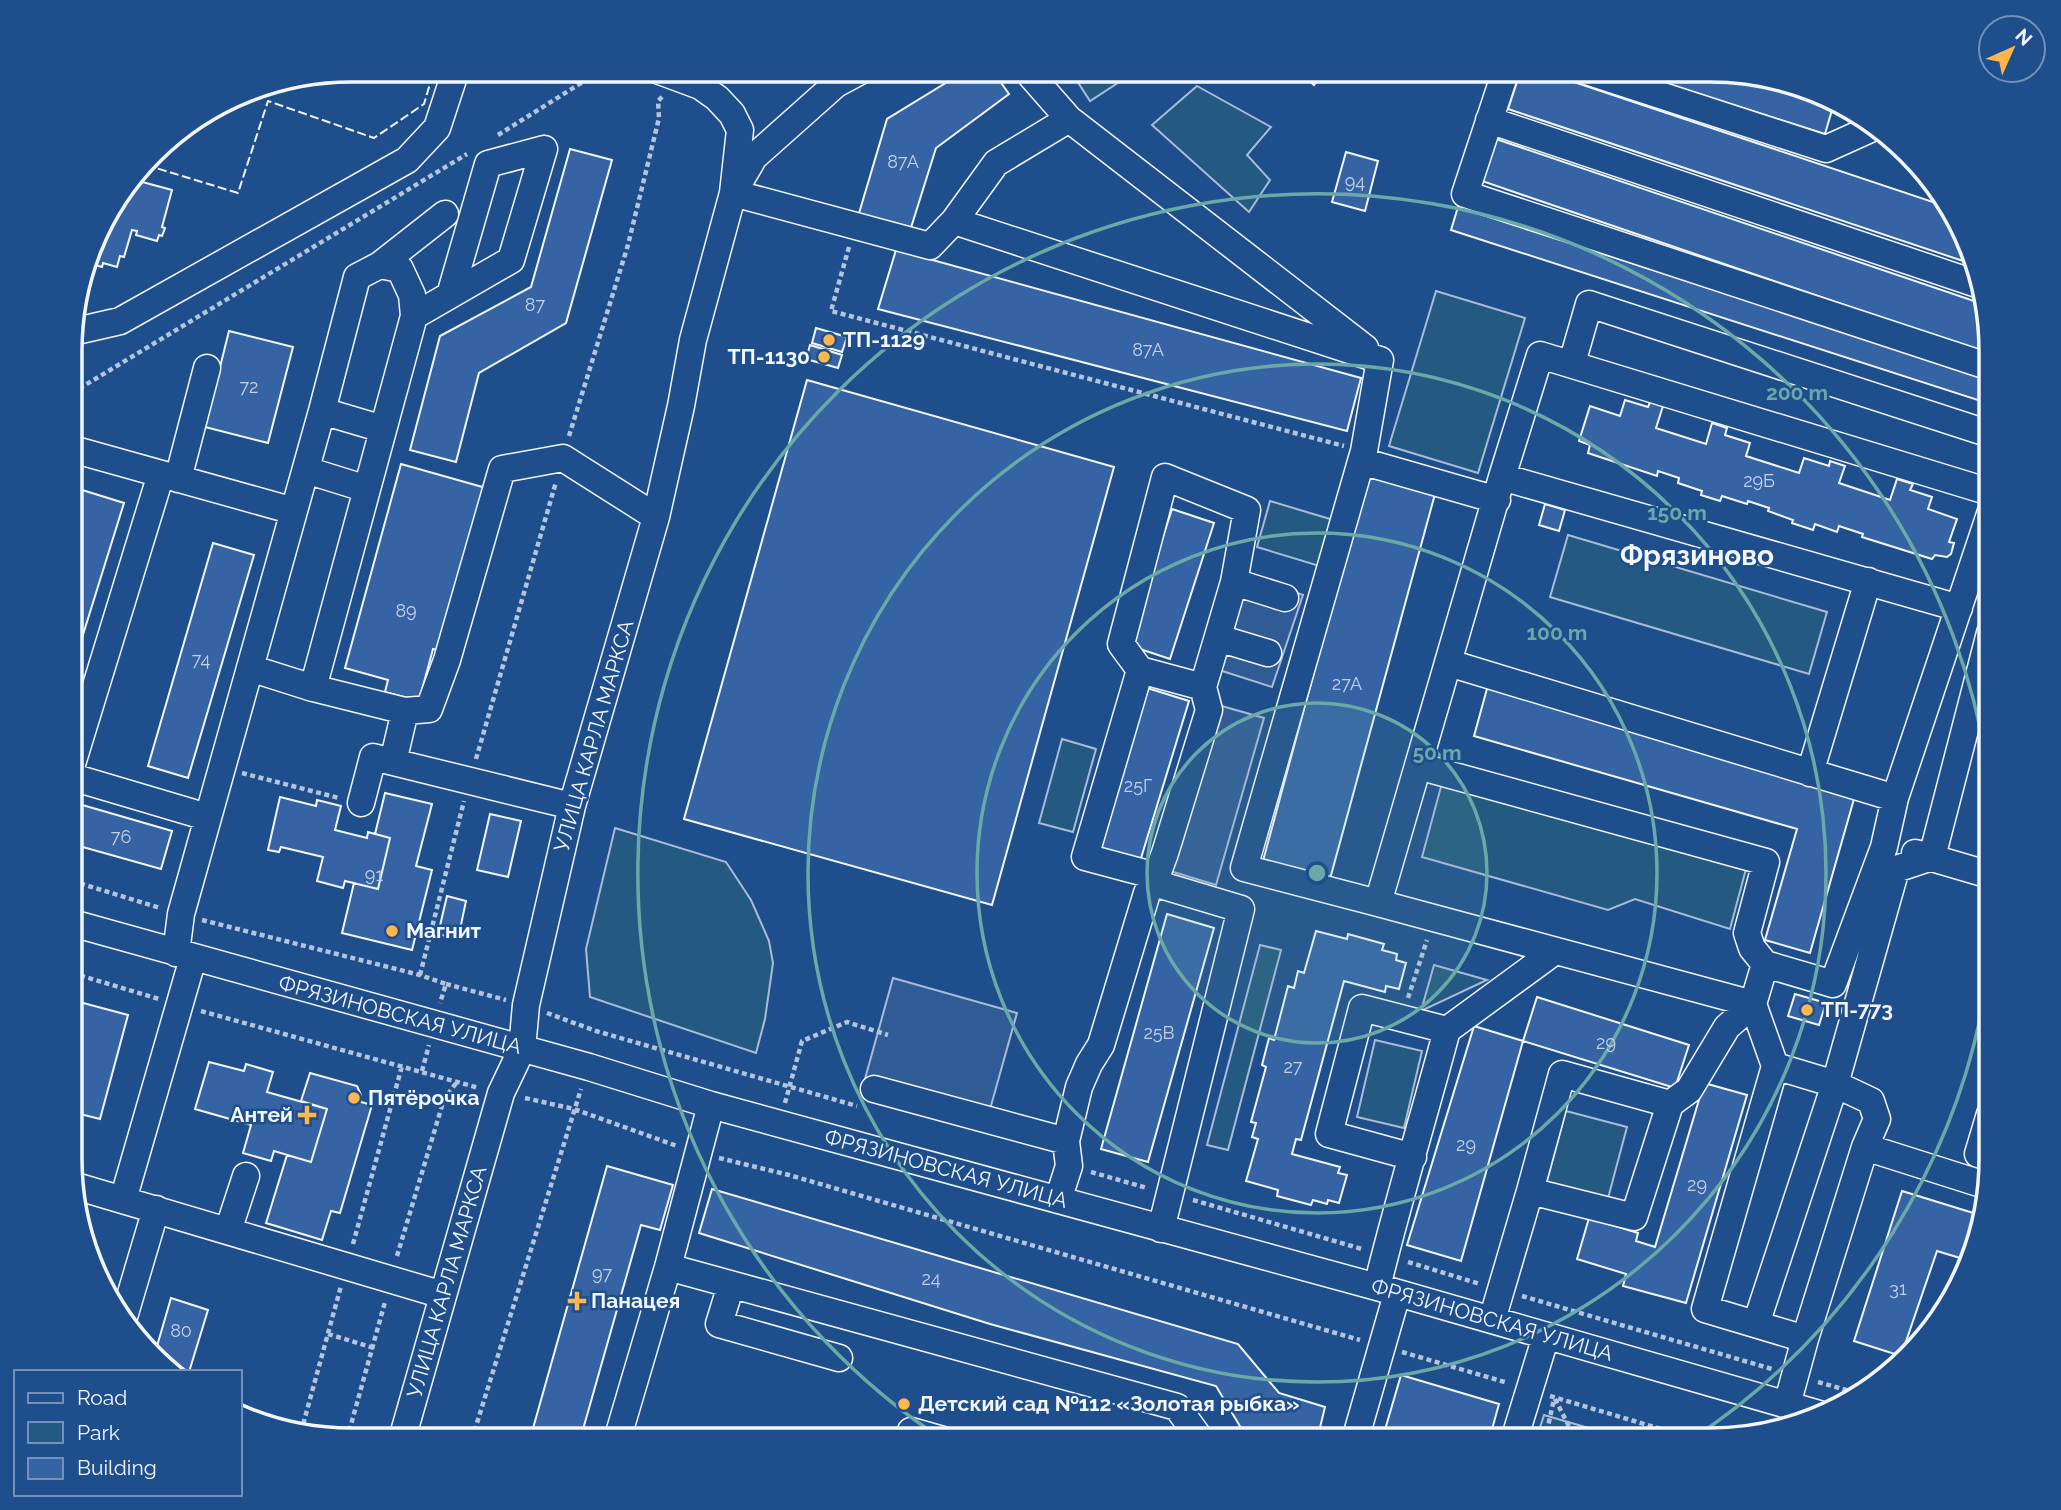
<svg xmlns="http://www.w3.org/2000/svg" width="2061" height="1510" font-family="Raleway,sans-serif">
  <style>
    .green { fill: #245a82; stroke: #a8bbd7; stroke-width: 2 }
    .parking { fill: #305b95; stroke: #a8bbd7; stroke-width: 2 }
    .building { fill: #3563a3; stroke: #f2f6ff; stroke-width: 2 }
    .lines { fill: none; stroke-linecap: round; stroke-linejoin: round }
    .minor-casing { stroke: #f2f6ff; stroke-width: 29 }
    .path { stroke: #b3c4dc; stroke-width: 4.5; stroke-dasharray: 5 3.5; stroke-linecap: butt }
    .minor { stroke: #1f4e8c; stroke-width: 26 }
    .fence { stroke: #f2f6ff; stroke-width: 2; stroke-dasharray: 9 3.5; stroke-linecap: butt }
    .ring { fill: none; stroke: #6aa9a8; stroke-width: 3.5 }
    .poi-dot { fill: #ffb74d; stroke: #1f4e8c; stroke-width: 2.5 }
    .labels { text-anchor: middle; stroke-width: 5; stroke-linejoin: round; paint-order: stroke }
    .number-label { font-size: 18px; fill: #c3d1e8 }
    .poi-label { font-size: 21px; font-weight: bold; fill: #f2f6ff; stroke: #1f4e8c; text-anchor: start }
    .street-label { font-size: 21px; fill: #f2f6ff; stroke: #1f4e8c }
    .district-label { font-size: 28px; font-weight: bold; fill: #f2f6ff; stroke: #1f4e8c }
    .rim { fill: none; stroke: #f2f6ff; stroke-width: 3.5 }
    .centre { fill: #6aa9a8; stroke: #1f4e8c; stroke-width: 3.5 }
    .ring-label { font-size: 21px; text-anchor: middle; font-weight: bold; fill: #6aa9a8; stroke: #1f4e8c; stroke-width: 5; stroke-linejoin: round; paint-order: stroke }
  </style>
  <rect width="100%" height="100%" fill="#1f4e8c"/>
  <path class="green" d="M 1070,70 L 1123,70 L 1127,77 L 1090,101 Z
    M 1197,86 L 1271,127 L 1247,155 L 1270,180 L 1249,212 L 1152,125 Z
    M 1436,291 L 1525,318 L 1478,473 L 1389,446 Z
    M 1270,501 L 1340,522 L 1326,568 L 1257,547 Z
    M 1568,535 L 1827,612 L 1809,674 L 1550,597 Z
    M 1062,739 L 1096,749 L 1073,832 L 1039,823 Z
    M 1442,783 L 1746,869 L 1730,929 L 1635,899 L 1608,910 L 1422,857 Z
    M 615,828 L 726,862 L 751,900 L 769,941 L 773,963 L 765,1019 L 756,1053 L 590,997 L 586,949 Z
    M 1260,945 L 1281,950 L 1228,1150 L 1207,1145 Z
    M 1434,965 L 1487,980 L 1421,1011 Z
    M 1375,1040 L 1422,1051 L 1404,1128 L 1357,1117 Z
    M 1566,1111 L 1627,1127 L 1607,1202 L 1546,1185 Z
    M 1544,1415 L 1630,1440 L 1536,1440 Z"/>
  <path class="parking" d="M 1244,575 L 1303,595 L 1272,687 L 1213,668 Z
    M 1204,701 L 1264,718 L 1216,885 L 1157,867 Z
    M 893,978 L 1017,1013 L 987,1120 L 863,1086 Z"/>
  <path class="building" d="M 967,70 L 992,70 L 1009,94 L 936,148 L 909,234 L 857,220 L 887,119 Z
    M 1302,70 L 1326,70 L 1314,85 L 1300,73 Z
    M 1521,70 L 1541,71 L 1945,206 L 1962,227 L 1972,264 L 1508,109 Z
    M 1626,71 L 1728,71 L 1800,85 L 1834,103 L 1825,134 Z
    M 1496,139 L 1983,304 L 1990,333 L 1990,355 L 1482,181 Z
    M 570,149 L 612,160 L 566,323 L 479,373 L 456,462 L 410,450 L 440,336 L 531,287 Z
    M 1346,152 L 1378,161 L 1365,211 L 1332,202 Z
    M 135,180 L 172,190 L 162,227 L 165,228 L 162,236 L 159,235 L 157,241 L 136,235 L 137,231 L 132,230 L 124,257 L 120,256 L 117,267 L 103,263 L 102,267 L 88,263 L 99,227 L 109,214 L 111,214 L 112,210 Z
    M 1458,207 L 1990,379 L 1990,404 L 1451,230 Z
    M 896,250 L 1361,378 L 1347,431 L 878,309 Z
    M 816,328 L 847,337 L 842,352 L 812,343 Z
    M 229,331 L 293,347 L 268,443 L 205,427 Z
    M 810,345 L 842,355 L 838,368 L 806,359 Z
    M 807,380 L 1114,467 L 992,905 L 684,819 Z
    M 1625,400 L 1648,407 L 1650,402 L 1663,406 L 1656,428 L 1706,444 L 1712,423 L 1727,428 L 1725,435 L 1750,443 L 1746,456 L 1799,473 L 1804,458 L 1829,466 L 1830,461 L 1845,466 L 1839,483 L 1890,500 L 1897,479 L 1913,484 L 1910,490 L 1932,497 L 1928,509 L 1957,519 L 1949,542 L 1954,543 L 1951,554 L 1947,557 L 1935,555 L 1932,559 L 1862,537 L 1863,534 L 1839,526 L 1837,532 L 1815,524 L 1813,530 L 1792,523 L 1793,520 L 1768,511 L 1769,508 L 1748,501 L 1747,504 L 1722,496 L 1720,501 L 1701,495 L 1702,491 L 1678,483 L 1679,478 L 1658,471 L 1657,476 L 1588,453 L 1590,445 L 1579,441 L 1590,406 L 1620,416 Z
    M 401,464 L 486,488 L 441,651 L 433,649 L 419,701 L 385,692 L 388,680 L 345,668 Z
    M 1367,476 L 1435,494 L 1330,879 L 1263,861 Z
    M 79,489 L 124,503 L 72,670 L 72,512 Z
    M 1545,504 L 1565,510 L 1559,531 L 1539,525 Z
    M 1172,509 L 1214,523 L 1170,659 L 1128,645 Z
    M 213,543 L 254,555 L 188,778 L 148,766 Z
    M 1488,685 L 1856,792 L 1810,953 L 1765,940 L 1797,829 L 1474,736 Z
    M 1144,687 L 1189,701 L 1138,868 L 1092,854 Z
    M 385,793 L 432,804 L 416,866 L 432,870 L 412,950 L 342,933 L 354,883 L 345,881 L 343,888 L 317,881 L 323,857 L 281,847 L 279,852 L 268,850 L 280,797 L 316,806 L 317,800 L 341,806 L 335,830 L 367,838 L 368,832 L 375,834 Z
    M 280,797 L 316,806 L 317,800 L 341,806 L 335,830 L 367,838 L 368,832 L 390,838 L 378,889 L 345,881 L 343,888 L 317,881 L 323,857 L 281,847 L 279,852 L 268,850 Z
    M 72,802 L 172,831 L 161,869 L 72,844 Z
    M 490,814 L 521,821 L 508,877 L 477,870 Z
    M 447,896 L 466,901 L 458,939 L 438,934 Z
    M 1167,914 L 1214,928 L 1148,1162 L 1101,1149 Z
    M 1316,931 L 1347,939 L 1348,934 L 1384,944 L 1382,950 L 1397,954 L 1396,960 L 1406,963 L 1399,989 L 1386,986 L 1385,992 L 1344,981 L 1301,1140 L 1296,1139 L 1292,1154 L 1340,1167 L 1338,1173 L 1347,1175 L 1339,1203 L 1328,1200 L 1327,1204 L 1313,1200 L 1311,1205 L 1277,1196 L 1278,1190 L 1246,1181 L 1258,1139 L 1252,1137 L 1256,1123 L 1251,1122 L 1266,1067 L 1262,1065 L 1269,1038 L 1274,1040 L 1288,986 L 1294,988 L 1298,971 L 1304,973 Z
    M 1795,994 L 1826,1003 L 1819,1025 L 1788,1016 Z
    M 1537,997 L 1689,1045 L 1675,1088 L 1523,1041 Z
    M 72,1000 L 128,1015 L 100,1119 L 72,1112 Z
    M 1474,1026 L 1523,1041 L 1461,1261 L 1407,1245 Z
    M 209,1062 L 244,1071 L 246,1064 L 273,1072 L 267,1092 L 327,1109 L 311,1162 L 274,1151 L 271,1161 L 243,1153 L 251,1125 L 195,1109 Z
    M 310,1073 L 357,1086 L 361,1095 L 361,1102 L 372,1105 L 340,1213 L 331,1211 L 322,1240 L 266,1223 L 287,1155 L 311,1162 L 327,1109 L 301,1101 Z
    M 1704,1083 L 1747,1095 L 1686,1303 L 1623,1286 L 1626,1274 L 1577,1259 L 1589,1218 L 1638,1233 L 1636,1241 L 1655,1247 Z
    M 607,1166 L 673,1185 L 660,1230 L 641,1225 L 580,1440 L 530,1439 Z
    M 712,1189 L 1238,1344 L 1279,1393 L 1325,1407 L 1317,1440 L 1268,1440 L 1244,1433 L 1216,1386 L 990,1324 L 699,1233 Z
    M 1902,1191 L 1983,1216 L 1976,1249 L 1970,1261 L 1937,1251 L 1901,1356 L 1854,1341 Z
    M 171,1298 L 208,1310 L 189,1372 L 171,1372 L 155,1353 Z
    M 1401,1375 L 1499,1404 L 1489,1440 L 1382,1440 Z"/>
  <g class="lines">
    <g class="minor-casing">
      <path id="minor" d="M 862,70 L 836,84 L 754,157 L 733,193 L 930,246 L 954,221 L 1380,360
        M 1506,70 L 1465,194 L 1990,367
        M 1586,71 L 1826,149 L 1877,126
        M 1069,119 L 1365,348
        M 1489,120 L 1977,284
        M 954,221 L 996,163 L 1069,119 L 1026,70
        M 380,265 L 445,214
        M 450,295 L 488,164 L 544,149
        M 72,332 L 120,321 L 407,160 L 437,128 L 456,70
        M 1572,363 L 1589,304 L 1990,434
        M 322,411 L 383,429
        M 72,449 L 294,511
        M 1361,461 L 1497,500
        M 306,470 L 367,489
        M 1502,477 L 1959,608
        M 178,479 L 207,368
        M 1990,492 L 1540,355 L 1502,477 L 1378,903 L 1753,1004 L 1765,964 L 1833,984 L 1884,847 L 1895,798 L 1990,514
        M 1234,582 L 1285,598
        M 1218,638 L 1268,653
        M 1449,663 L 1895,798
        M 250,668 L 313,688 L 414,316 L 511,260 L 544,149
        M 1140,670 L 1121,644 L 1165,477 L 1247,510 L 1234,582 L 1203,687 L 1209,710 L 1165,853 L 1154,883
        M 313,688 L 405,711 L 393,762 L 572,806
        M 405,711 L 429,709 L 447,660 L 502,469 L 563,458 L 656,517
        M 72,764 L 161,474
        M 1418,766 L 1766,862 L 1747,933 L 1752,948 L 1765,964
        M 1810,773 L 1868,581
        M 72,777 L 207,817
        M 361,803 L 373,757 L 393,762
        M 1915,853 L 1990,875
        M 1156,876 L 1085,857 L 1140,670 L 1203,687
        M 1378,903 L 1244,868 L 1364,451 L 1380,360
        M 72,923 L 589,1067 L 711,1105 L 1377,1287 L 1819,1414
        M 176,953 L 181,914 L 322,411 L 357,277 L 380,265 L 400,269 L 412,295 L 414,316
        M 1447,1030 L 1555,951
        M 1775,1066 L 1705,1309 L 1805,1339
        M 874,1089 L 1066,1141
        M 1990,1114 L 1978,1154 L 1990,1158
        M 1865,1147 L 1988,1186
        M 72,1185 L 443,1295
        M 1530,1191 L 1634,1217 L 1670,1104
        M 123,1200 L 193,958
        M 1058,1200 L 1069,1166 L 1066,1141 L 1079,1087 L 1089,1064 L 1101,1045 L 1147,893 L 1154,883 L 1241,909 L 1161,1229
        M 228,1231 L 246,1176
        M 668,1267 L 1177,1407 L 1201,1440
        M 731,1285 L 719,1324 L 839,1358
        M 1377,1287 C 1398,1201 1424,1116 1447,1030 L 1362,1008 L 1329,1134 L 1413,1157
        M 124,1317 L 156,1209
        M 1492,1320 L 1530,1191 L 1562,1074 L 1670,1104 L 1689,1090 L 1727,1027 L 1753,1004 L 1775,1066 L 1835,1084 L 1871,1101 L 1877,1119 L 1865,1147 L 1805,1339 L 1787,1405
        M 1756,1324 L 1835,1084 L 1896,869 L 1932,857 L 1990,633
        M 402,1439 L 501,1093 L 522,1049 L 526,1005 L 572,806 L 656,517 L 681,406 L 693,340 L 733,193 L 740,130 L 732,114 L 717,98 L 700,86 L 657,70
        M 617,1440 L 668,1267 L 711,1105
        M 909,1440 L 911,1431 L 943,1440
        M 1355,1440 L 1397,1294
        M 1514,1440 L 1546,1336"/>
    </g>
    <path class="path" d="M 498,135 L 586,80
      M 849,247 L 831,311 L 1344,446
      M 72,393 L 467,154
      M 569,436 L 628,245 L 659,118 L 658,101 L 663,96
      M 476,759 L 556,482
      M 242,773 L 339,798
      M 72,881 L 160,908
      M 202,920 L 420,975 L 446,984 L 440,1003
      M 72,973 L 159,999
      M 420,975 L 464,801
      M 446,984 L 506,1000
      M 1408,998 L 1427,940
      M 201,1011 L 479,1088
      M 547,1013 L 596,1031 L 857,1106
      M 422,1071 L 429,1045
      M 525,1098 L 574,1109 L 677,1146
      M 785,1103 L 802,1041 L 847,1022 L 888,1035
      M 719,1158 L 789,1175 L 1360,1340
      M 1091,1172 L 1147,1188
      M 1193,1200 L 1362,1249
      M 353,1244 L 402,1066
      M 397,1256 L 444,1099 L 457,1082
      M 1408,1262 L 1480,1284
      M 1522,1296 L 1772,1369
      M 328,1334 L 374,1348
      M 1402,1352 L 1508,1383
      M 1818,1382 L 1857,1393
      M 1550,1396 L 1698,1440
      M 1555,1399 L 1576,1440
      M 301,1432 L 341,1286
      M 347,1439 L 385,1302
      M 472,1439 L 581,1089
      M 1545,1440 L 1554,1399"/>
    <use href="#minor" class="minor"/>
    <path class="fence" d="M 146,165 L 238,193 L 268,101 L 374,138 L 424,104 L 434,70"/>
  </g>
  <circle cx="1317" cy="873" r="170" fill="#6aa9a8" fill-opacity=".12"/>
  <g class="ring">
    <circle cx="1317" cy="873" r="170"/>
    <circle cx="1317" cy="873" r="340"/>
    <circle cx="1317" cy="873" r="509"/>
    <path d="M1990 962A679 679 0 0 1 1692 1439M942 1439A679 679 0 1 1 1990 784"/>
  </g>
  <g class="poi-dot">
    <circle cx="829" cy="340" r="7"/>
    <circle cx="824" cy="357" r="7"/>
    <circle cx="392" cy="931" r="7"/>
    <circle cx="1807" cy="1010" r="7"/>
    <circle cx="354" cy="1098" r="7"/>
    <path d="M303.5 1104.5h7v7h7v7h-7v7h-7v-7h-7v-7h7z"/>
    <path d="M573.5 1290.5h7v7h7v7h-7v7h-7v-7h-7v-7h7z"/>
    <circle cx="904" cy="1404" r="7"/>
  </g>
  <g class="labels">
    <g class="number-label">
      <text x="903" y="168">87А</text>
      <text x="1355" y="188">94</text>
      <text x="535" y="311">87</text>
      <text x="1148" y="356">87А</text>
      <text x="249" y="393">72</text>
      <text x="1759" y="487">29Б</text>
      <text x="406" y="617">89</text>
      <text x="201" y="666">74</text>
      <text x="1347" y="690">27А</text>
      <text x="1138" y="792">25Г</text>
      <text x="121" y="843">76</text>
      <text x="374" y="881">91</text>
      <text x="1159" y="1039">25В</text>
      <text x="1606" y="1049">29</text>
      <text x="1293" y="1073">27</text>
      <text x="1466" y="1151">29</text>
      <text x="1697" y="1191">29</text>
      <text x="602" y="1280">97</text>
      <text x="931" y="1285">24</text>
      <text x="1898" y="1295">31</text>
      <text x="181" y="1337">80</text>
    </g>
    <g class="poi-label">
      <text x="843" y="347">ТП-1129</text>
      <text x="810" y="364" text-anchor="end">ТП-1130</text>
      <text x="406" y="938">Магнит</text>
      <text x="1821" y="1017">ТП-773</text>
      <text x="368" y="1105">Пятёрочка</text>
      <text x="293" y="1122" text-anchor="end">Антей</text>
      <text x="591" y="1308">Панацея</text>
      <text x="918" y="1411">Детский сад №112 «Золотая рыбка»</text>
    </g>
    <g class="street-label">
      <text transform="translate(594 736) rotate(-74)" y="7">УЛИЦА КАРЛА МАРКСА</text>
      <text transform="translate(400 1015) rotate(15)" y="7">ФРЯЗИНОВСКАЯ УЛИЦА</text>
      <text transform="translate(946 1169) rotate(15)" y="7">ФРЯЗИНОВСКАЯ УЛИЦА</text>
      <text transform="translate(447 1282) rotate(-74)" y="7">УЛИЦА КАРЛА МАРКСА</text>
      <text transform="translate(1492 1320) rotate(16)" y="7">ФРЯЗИНОВСКАЯ УЛИЦА</text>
    </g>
    <g class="district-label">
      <text x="1697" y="565">Фрязиново</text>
    </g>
  </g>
  <path d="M0 0H2061V1510H0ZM351 82H1710A269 269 0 0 1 1979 351V1159A269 269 0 0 1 1710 1428H351A269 269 0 0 1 82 1159V351A269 269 0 0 1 351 82Z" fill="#1f4e8c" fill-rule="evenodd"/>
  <path class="rim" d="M351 82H1710A269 269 0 0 1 1979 351V1159A269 269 0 0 1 1710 1428H351A269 269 0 0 1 82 1159V351A269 269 0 0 1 351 82Z"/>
  <circle cx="1317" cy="873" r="10" class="centre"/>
  <g class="ring-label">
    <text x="1797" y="400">200 m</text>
    <text x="1677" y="520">150 m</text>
    <text x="1557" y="640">100 m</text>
    <text x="1437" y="760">50 m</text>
  </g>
  <rect x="14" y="1370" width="228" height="126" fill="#1f4e8c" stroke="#7391ba" stroke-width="2"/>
  <rect x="28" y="1393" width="35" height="10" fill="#1f4e8c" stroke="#7391ba" stroke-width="2"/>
  <text x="77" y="1405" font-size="21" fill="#f2f6ff">Road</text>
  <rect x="28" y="1422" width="35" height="21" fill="#245a82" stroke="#7391ba" stroke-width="2"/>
  <text x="77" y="1440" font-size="21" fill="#f2f6ff">Park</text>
  <rect x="28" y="1458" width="35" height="21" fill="#3563a3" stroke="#7391ba" stroke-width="2"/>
  <text x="77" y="1475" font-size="21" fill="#f2f6ff">Building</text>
  <g transform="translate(2012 49) rotate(45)"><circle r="33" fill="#1f4e8c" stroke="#7391ba" stroke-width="2"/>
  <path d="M0-5L12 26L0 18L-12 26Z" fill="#ffb74d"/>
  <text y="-10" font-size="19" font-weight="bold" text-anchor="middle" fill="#f2f6ff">N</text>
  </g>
</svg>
